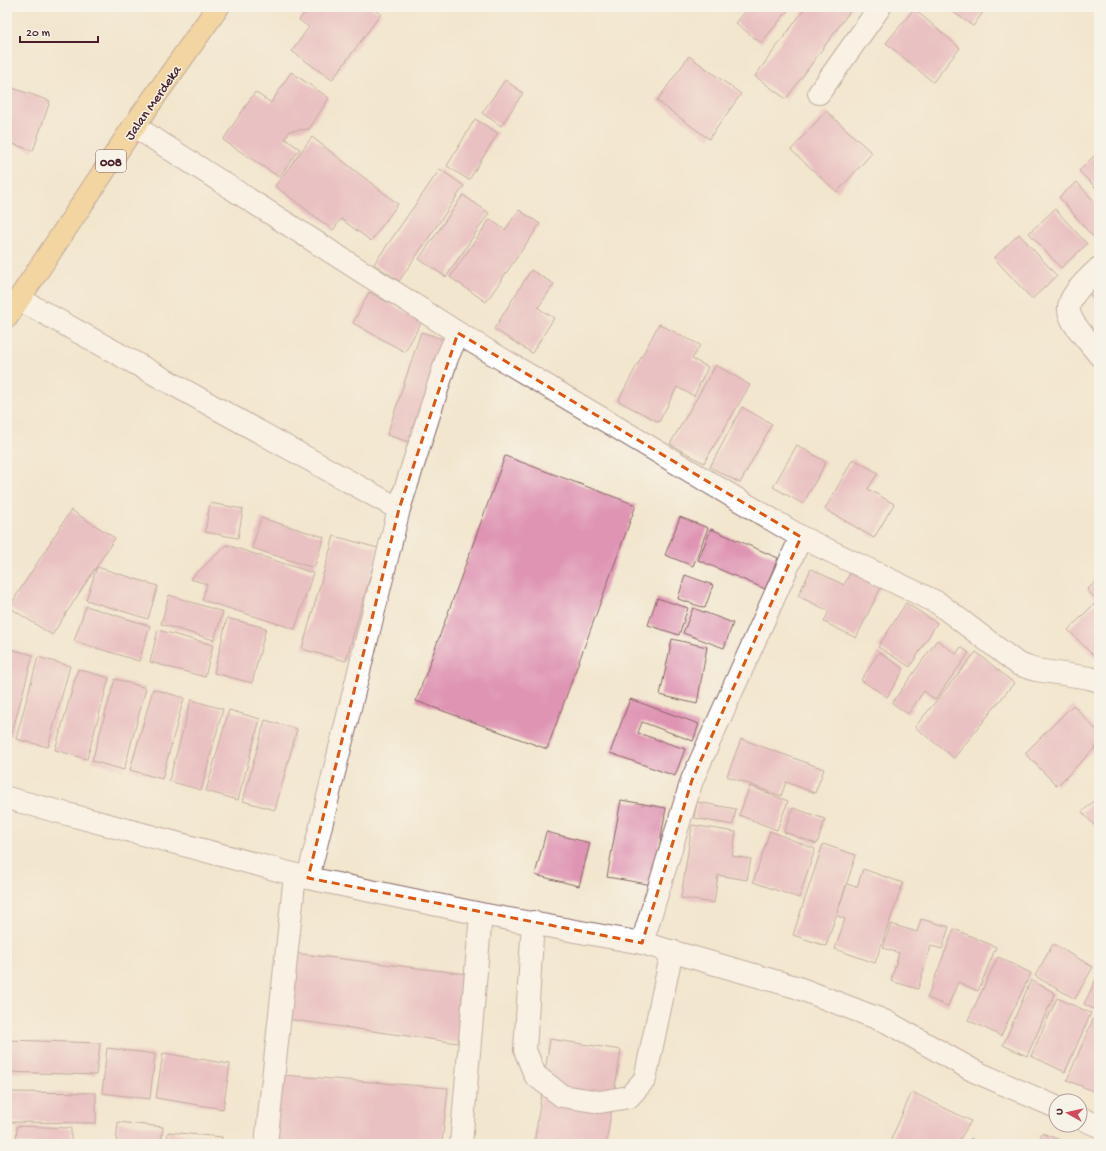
<svg xmlns="http://www.w3.org/2000/svg" width="1106" height="1151" font-family="'Gochi Hand',sans-serif">
  <style>
    .building { fill: #df94b4 }
    .lines { fill: none; stroke-linecap: round; stroke-linejoin: round }
    .minor-casing { stroke: #856564; stroke-width: 24 }
    .major-casing { stroke: #856564; stroke-width: 24 }
    .minor { stroke: #fff; stroke-width: 22 }
    .major { stroke: #f4c16a; stroke-width: 22 }
    .marked { fill: none; stroke: #e0560e; stroke-width: 3; stroke-dasharray: 8 5; stroke-linejoin: round }
    .labels { text-anchor: middle; stroke-width: 3; stroke-linejoin: round; paint-order: stroke }
    .shield { fill: #f7f3e8; stroke: #7e5f64; stroke-width: 1 }
    .shield-label { font-size: 13px; font-weight: bold; fill: #4a1f2b }
    .street-label { font-size: 14px; fill: #4a1f2b; stroke: #f7f3e8 }
  </style>
  <rect width="100%" height="100%" fill="#f7f3e8"/>
  <filter id="ink" filterUnits="userSpaceOnUse"><feTurbulence type="fractalNoise" baseFrequency=".025" numOctaves="2"/><feDisplacementMap in="SourceGraphic" scale="8" xChannelSelector="R" yChannelSelector="G"/><feConvolveMatrix kernelMatrix="1 2 1 2 8 2 1 2 1" color-interpolation-filters="sRGB"/></filter>
  <filter id="wash" filterUnits="userSpaceOnUse"><feTurbulence type="fractalNoise" baseFrequency=".012" numOctaves="4" result="noise"/><feDisplacementMap in="SourceGraphic" scale="16" xChannelSelector="R" yChannelSelector="G"/><feGaussianBlur stdDeviation="0.9" result="paint"/><feColorMatrix in="noise" values="0 0 0 0 0 0 0 0 0 0 0 0 0 0 0 0 0 1.4 0 .05"/><feComposite in="paint" operator="in"/></filter>
  <g filter="url(#wash)">
    <rect width="100%" height="100%" fill="#f2e6ce"/>
    <g id="blocks">
      <path class="building" d="M 309,7 L 371,7 L 381,14 L 332,80 L 292,51 L 309,27 L 299,20 Z
        M 749,7 L 791,7 L 761,43 L 736,23 Z
        M 806,7 L 853,7 L 786,99 L 755,76 Z
        M 946,7 L 987,7 L 973,26 Z
        M 914,9 L 960,48 L 933,82 L 886,43 Z
        M 689,56 L 741,94 L 709,139 L 657,101 Z
        M 291,72 L 329,98 L 309,129 L 290,131 L 285,139 L 300,149 L 279,177 L 223,140 L 255,92 L 271,103 Z
        M 505,80 L 523,93 L 501,126 L 482,113 Z
        M 7,86 L 50,101 L 33,151 L 7,142 Z
        M 826,111 L 872,153 L 837,192 L 791,150 Z
        M 475,119 L 498,133 L 469,180 L 447,166 Z
        M 312,137 L 398,204 L 371,241 L 341,219 L 333,230 L 275,186 Z
        M 1099,151 L 1099,191 L 1079,171 Z
        M 440,169 L 464,186 L 399,281 L 374,264 Z
        M 1077,182 L 1099,207 L 1099,230 L 1092,236 L 1059,197 Z
        M 463,195 L 489,213 L 446,277 L 419,259 Z
        M 1055,209 L 1087,244 L 1061,268 L 1029,233 Z
        M 519,210 L 540,224 L 486,302 L 450,277 L 490,219 L 505,230 Z
        M 1019,234 L 1057,276 L 1032,299 L 994,258 Z
        M 531,270 L 554,284 L 538,308 L 554,318 L 532,353 L 494,329 Z
        M 1099,278 L 1099,304 L 1086,290 Z
        M 369,292 L 422,321 L 405,352 L 353,323 Z
        M 659,324 L 700,345 L 692,359 L 708,367 L 694,396 L 677,387 L 659,422 L 618,401 Z
        M 421,332 L 446,340 L 412,443 L 387,435 Z
        M 716,365 L 750,385 L 704,463 L 670,444 Z
        M 742,407 L 772,424 L 740,483 L 710,467 Z
        M 797,445 L 826,462 L 803,504 L 773,487 Z
        M 505,456 L 636,505 L 547,749 L 416,701 Z
        M 853,459 L 878,473 L 868,489 L 894,504 L 874,538 L 825,509 Z
        M 210,503 L 243,509 L 238,538 L 205,532 Z
        M 71,510 L 115,538 L 52,635 L 9,607 Z
        M 680,517 L 708,528 L 693,566 L 665,555 Z
        M 261,518 L 324,537 L 314,568 L 252,548 Z
        M 711,529 L 778,558 L 765,589 L 698,560 Z
        M 334,536 L 378,548 L 346,661 L 302,649 Z
        M 227,545 L 313,573 L 295,629 L 202,600 L 207,584 L 190,579 Z
        M 97,567 L 158,586 L 148,619 L 86,600 Z
        M 853,568 L 883,583 L 856,638 L 824,622 L 829,611 L 798,596 L 811,569 L 844,585 Z
        M 685,575 L 713,585 L 705,608 L 678,599 Z
        M 1099,578 L 1099,602 L 1087,590 Z
        M 169,595 L 223,612 L 214,640 L 161,624 Z
        M 657,598 L 688,608 L 679,635 L 648,625 Z
        M 906,603 L 937,623 L 910,667 L 878,647 Z
        M 1094,604 L 1099,609 L 1099,661 L 1068,630 Z
        M 86,606 L 150,626 L 139,661 L 74,641 Z
        M 693,608 L 733,623 L 724,648 L 683,633 Z
        M 227,618 L 266,628 L 252,683 L 214,673 Z
        M 158,630 L 213,645 L 205,677 L 150,662 Z
        M 672,639 L 707,647 L 697,704 L 660,695 Z
        M 937,640 L 956,654 L 961,647 L 969,653 L 935,700 L 924,691 L 908,714 L 892,703 Z
        M 7,648 L 33,655 L 11,736 L 7,735 Z
        M 879,652 L 904,669 L 887,697 L 861,680 Z
        M 976,652 L 1014,683 L 954,758 L 915,727 Z
        M 38,657 L 70,666 L 48,747 L 16,739 Z
        M 78,669 L 109,678 L 87,759 L 55,750 Z
        M 115,679 L 146,688 L 124,770 L 92,761 Z
        M 153,689 L 184,698 L 162,779 L 130,770 Z
        M 630,699 L 699,724 L 693,741 L 642,722 L 638,733 L 685,749 L 675,776 L 610,753 Z
        M 191,700 L 223,709 L 201,790 L 169,781 Z
        M 1073,705 L 1099,733 L 1099,744 L 1057,786 L 1025,753 Z
        M 229,710 L 260,719 L 238,800 L 206,791 Z
        M 265,720 L 297,729 L 275,810 L 243,801 Z
        M 741,739 L 824,769 L 815,793 L 786,782 L 781,796 L 727,776 Z
        M 750,786 L 788,801 L 777,830 L 739,815 Z
        M 1099,796 L 1099,830 L 1082,812 Z
        M 621,800 L 666,808 L 653,885 L 607,877 Z
        M 697,802 L 736,809 L 733,825 L 694,818 Z
        M 793,808 L 825,819 L 817,844 L 784,832 Z
        M 692,825 L 736,832 L 732,856 L 751,859 L 747,880 L 718,875 L 714,903 L 681,898 Z
        M 770,831 L 815,849 L 799,898 L 753,882 Z
        M 546,832 L 590,843 L 579,886 L 535,875 Z
        M 823,844 L 856,855 L 837,913 L 847,884 L 857,887 L 863,869 L 903,883 L 875,963 L 835,949 L 845,919 L 836,915 L 826,946 L 793,935 Z
        M 921,919 L 949,927 L 942,949 L 931,946 L 918,989 L 891,981 L 899,953 L 883,948 L 891,924 L 917,932 Z
        M 954,929 L 996,947 L 978,991 L 958,982 L 948,1006 L 927,998 Z
        M 1053,944 L 1093,967 L 1075,999 L 1035,976 Z
        M 294,953 L 467,974 L 458,1043 L 286,1019 Z
        M 998,957 L 1031,973 L 1001,1036 L 968,1020 Z
        M 1099,973 L 1099,1012 L 1084,1004 Z
        M 1031,980 L 1055,993 L 1027,1056 L 1003,1045 Z
        M 1057,998 L 1091,1013 L 1065,1072 L 1031,1056 Z
        M 1093,1019 L 1099,1021 L 1099,1083 L 1095,1092 L 1067,1080 Z
        M 550,1039 L 621,1050 L 606,1144 L 534,1144 Z
        M 7,1040 L 100,1043 L 96,1075 L 7,1072 Z
        M 107,1048 L 155,1054 L 150,1099 L 102,1093 Z
        M 163,1053 L 230,1064 L 223,1109 L 156,1098 Z
        M 282,1075 L 448,1088 L 442,1144 L 274,1144 Z
        M 7,1092 L 96,1093 L 96,1123 L 7,1122 Z
        M 912,1092 L 971,1121 L 957,1144 L 889,1144 Z
        M 118,1122 L 163,1127 L 161,1144 L 116,1144 Z
        M 17,1126 L 71,1128 L 71,1144 L 16,1144 Z
        M 168,1132 L 222,1137 L 221,1144 L 167,1144 Z
        M 1042,1133 L 1070,1144 L 1038,1144 Z
        M 971,1138 L 980,1144 L 967,1144 Z"/>
    </g>
  </g>
  <g filter="url(#ink)">
    <use href="#blocks" fill-opacity="0" stroke="#856564" stroke-width="1"/>
    <g class="lines">
      <g class="minor-casing">
        <path id="minor" d="M 819,93 L 880,7
          M 134,126 L 458,333 L 801,537 L 938,603 L 1018,664 L 1036,670 L 1090,678 L 1099,681
          M 1099,268 C 1054,310 1064,311 1099,355
          M 19,299 L 399,509
          M 7,798 L 308,878 L 481,914 L 642,943 L 796,987 L 887,1022 L 974,1071 L 1056,1107
          M 308,878 L 399,509 L 447,358 L 458,333
          M 533,922 L 525,1050 L 535,1075 L 562,1096 L 600,1102 L 629,1097 L 645,1079 L 672,951
          M 642,943 L 692,780 L 801,537
          M 1080,1118 L 1099,1126
          M 266,1144 L 295,875
          M 461,1144 L 481,914"/>
      </g>
      <g class="major-casing">
        <path id="major" d="M 7,317 L 134,126 L 218,7"/>
      </g>
      <use href="#minor" class="minor"/>
      <use href="#major" class="major"/>
    </g>
  </g>
  <path d="M0 0H1106V1151H0ZM 458,333 L 801,537 L 692,780 L 642,943 L 308,878 L 399,509 Z" fill="#f2e6ce" fill-opacity=".55" fill-rule="evenodd"/>
  <path class="marked" d="M 458,333 L 801,537 L 692,780 L 642,943 L 308,878 L 399,509 Z"/>
  <g class="labels">
    <rect class="shield" x="96" y="150" width="30" height="22" rx="3"/>
    <g class="shield-label">
      <text x="111" y="166">008</text>
    </g>
    <g class="street-label">
      <text transform="translate(152 102) rotate(-55)" y="5">Jalan Merdeka</text>
    </g>
  </g>
  <rect width="1106" height="1151" fill="none" stroke="#f7f3e8" stroke-width="24"/>
  <g transform="translate(1068 1113) rotate(278)"><circle r="19" fill="#f7f3e8" stroke="#b29e9c"/>
  <path d="M0-3L7 15L0 10L-7 15Z" fill="#d1495b"/>
  <text y="-6" font-size="11" font-weight="bold" text-anchor="middle" fill="#4a1f2b">U</text>
  </g>
  <path d="M20 36v6h78v-6" fill="none" stroke="#4a1f2b" stroke-width="2"/>
  <text x="26" y="36" font-size="12" fill="#4a1f2b" stroke="#f7f3e8" stroke-width="3" paint-order="stroke">20 m</text>
</svg>
